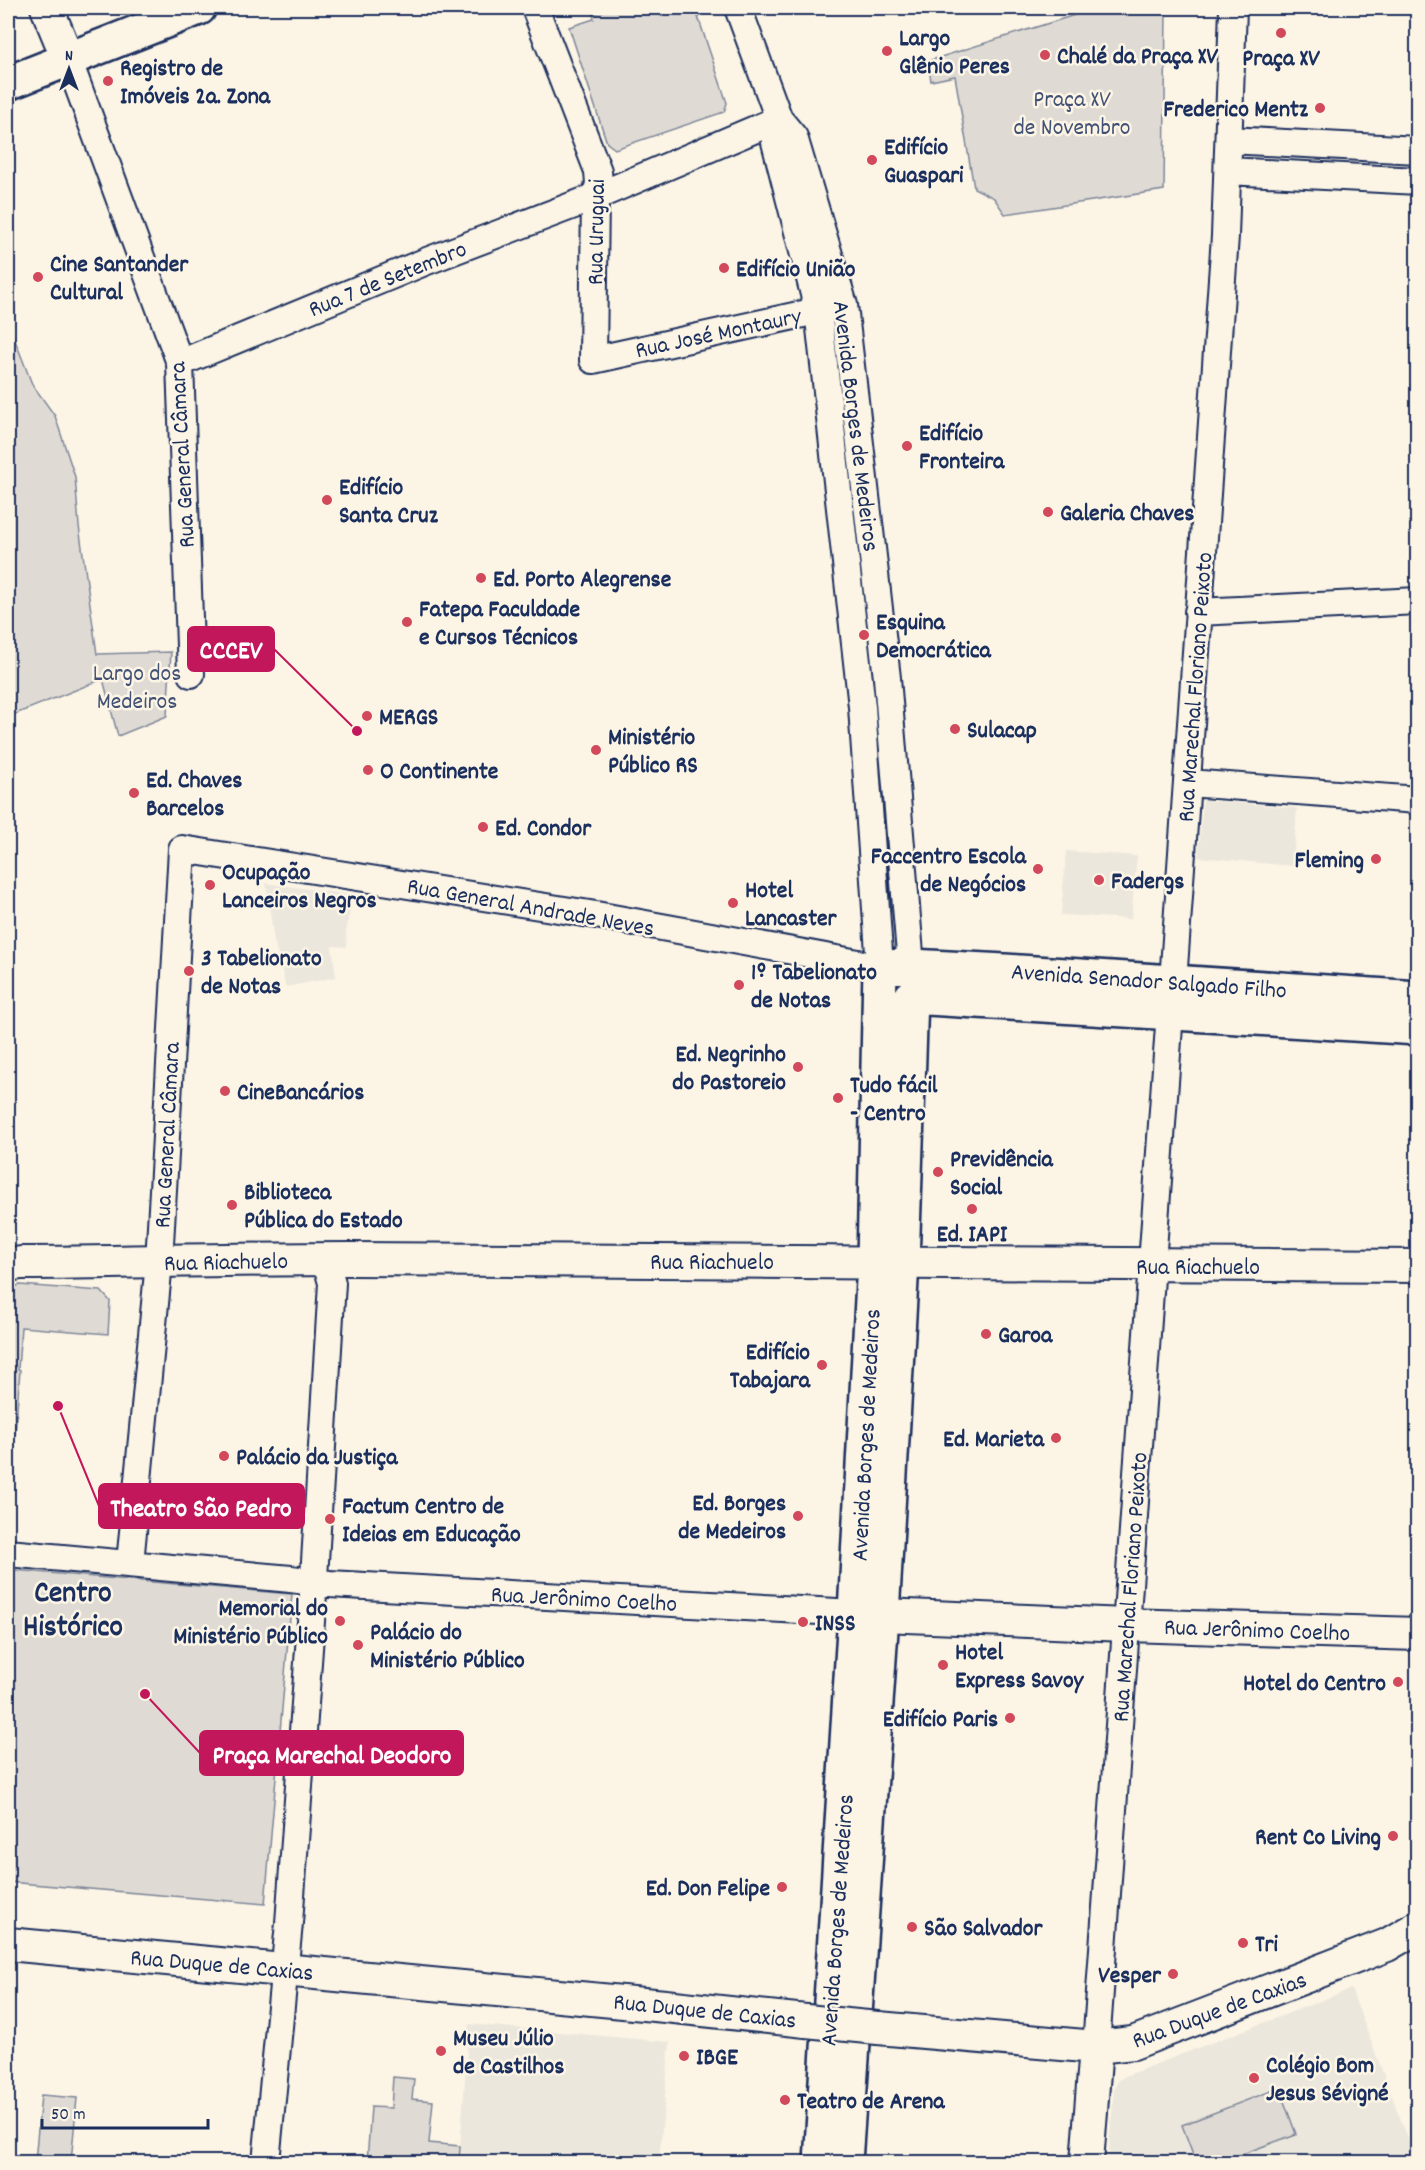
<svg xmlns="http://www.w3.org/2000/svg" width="1425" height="2170" font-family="Dekko,sans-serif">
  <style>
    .built { fill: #ece7dc }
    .green { fill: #dfdbd4; stroke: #7d8599; stroke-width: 1.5 }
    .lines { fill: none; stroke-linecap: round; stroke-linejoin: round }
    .minor-casing { stroke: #1b2f5e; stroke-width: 30 }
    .tertiary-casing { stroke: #1b2f5e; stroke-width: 36 }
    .secondary-casing { stroke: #1b2f5e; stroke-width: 38 }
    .minor { stroke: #fcf5e5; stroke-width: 26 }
    .tertiary { stroke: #fcf5e5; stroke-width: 32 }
    .secondary { stroke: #fcf5e5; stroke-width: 33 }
    .tertiary-bridge-casing { stroke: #1b2f5e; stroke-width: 36; stroke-linecap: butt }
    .tertiary-bridge { stroke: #fcf5e5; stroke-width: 32 }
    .poi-dot { fill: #d1495b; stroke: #fcf5e5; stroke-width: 2 }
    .labels { text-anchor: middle; stroke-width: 5; stroke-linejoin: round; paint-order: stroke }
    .poi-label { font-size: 24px; font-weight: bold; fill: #1b2f5e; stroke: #fcf5e5; text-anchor: start }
    .park-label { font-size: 24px; fill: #425176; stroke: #fcf5e5 }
    .street-label { font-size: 24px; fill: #1b2f5e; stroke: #fcf5e5 }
    .district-label { font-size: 30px; font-weight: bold; fill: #1b2f5e; stroke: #fcf5e5 }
    .leader { fill: none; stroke: #c2185b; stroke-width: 2 }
    .callout-dot { fill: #c2185b; stroke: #fcf5e5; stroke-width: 2 }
    .callout { fill: #c2185b; stroke: #c2185b; stroke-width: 2 }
    .callout-label { font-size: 26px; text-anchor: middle; font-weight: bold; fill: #fff }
  </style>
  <rect width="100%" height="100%" fill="#fcf5e5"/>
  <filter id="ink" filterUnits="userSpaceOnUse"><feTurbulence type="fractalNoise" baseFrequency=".0167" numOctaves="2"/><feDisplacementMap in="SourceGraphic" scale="12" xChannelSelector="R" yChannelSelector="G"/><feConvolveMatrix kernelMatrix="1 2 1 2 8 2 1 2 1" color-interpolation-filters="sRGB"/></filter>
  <g filter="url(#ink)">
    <path class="built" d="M 1203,800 L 1297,808 L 1293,866 L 1198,857 Z
      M 1066,851 L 1137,856 L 1131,919 L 1061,915 Z
      M 266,883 L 352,895 L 346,934 L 347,947 L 332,946 L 336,977 L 286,987 L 274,941 Z
      M 1351,1989 L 1417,2162 L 1108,2162 L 1114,2089 L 1118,2081 L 1125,2076 Z
      M 469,2024 L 670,2042 L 659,2162 L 459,2162 Z"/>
    <path class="green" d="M 613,8 L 616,11 L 628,8 L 695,8 L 727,103 L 724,112 L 615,149 L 607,143 L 569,27 L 594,19 L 593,14 Z
      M 1097,8 L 1166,8 L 1164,190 L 1005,214 L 994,198 L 974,188 L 955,76 L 931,81 L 928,61 Z
      M 8,322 L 32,384 L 55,416 L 75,477 L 79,526 L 97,654 L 171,652 L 167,716 L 118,736 L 103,679 L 8,717 Z
      M 20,1285 L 101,1291 L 110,1301 L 108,1334 L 21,1327 L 18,1369 L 20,1370 L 15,1434 L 12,1435 L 8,1485 L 8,1288 Z
      M 13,1570 L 292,1594 L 265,1904 L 8,1882 L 8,1637 Z
      M 393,2077 L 414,2079 L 412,2099 L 433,2101 L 429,2143 L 460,2146 L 459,2162 L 367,2162 L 371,2107 L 391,2108 Z
      M 1279,2088 L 1296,2134 L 1221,2162 L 1196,2162 L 1182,2125 Z
      M 41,2095 L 77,2098 L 71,2162 L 35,2162 Z"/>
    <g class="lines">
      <g class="minor-casing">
        <path id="minor" d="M 535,8 L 598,171 L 599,184 L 595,197 L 593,360 L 835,307
          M 738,8 L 779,119 L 794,137 L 844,305 L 887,678 L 911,966
          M 68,59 L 180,363 L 191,674
          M 1229,140 L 1418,150
          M 1228,171 L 1418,181
          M 180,363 L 427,261 L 595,197 L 779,119
          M 1198,612 L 1418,601
          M 1188,783 L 1418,800
          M 1173,982 L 1225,236 L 1233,8
          M 8,1553 L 291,1579 L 329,1584 L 855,1613
          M 130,1563 L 159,1262 L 182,849 L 596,915 L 880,967 L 862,707 L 818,310 L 775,142 L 779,119
          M 1096,2047 L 1170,1012
          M 266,2162 L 289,1923 L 313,1594 L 332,1283 L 328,1269 L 317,1260"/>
      </g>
      <g class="tertiary-casing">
        <path id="tertiary" d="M 47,8 L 68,59
          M 8,1265 L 21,1263 C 131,1262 241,1259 351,1259 C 706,1260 1062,1266 1418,1266
          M 882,1615 L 1127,1625 L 1418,1634
          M 8,1944 L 665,2006 L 806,2021
          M 878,2028 L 1096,2047 L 1133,2043 L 1387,1945 L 1418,1927
          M 1087,2162 L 1096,2047"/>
      </g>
      <g class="secondary-casing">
        <path id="secondary" d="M 8,83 L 199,8
          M 821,2162 L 855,1613 L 874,1262 L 880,967 L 911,966 L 1005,971 L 1418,998
          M 845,2162 L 882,1615 L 902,1263 L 911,997 L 1418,1028"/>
      </g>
      <use href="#minor" class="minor"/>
      <use href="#tertiary" class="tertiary"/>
      <use href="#secondary" class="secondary"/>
      <g class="tertiary-bridge-casing">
        <path id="tertiary-bridge" d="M 806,2021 L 878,2028"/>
      </g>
      <use href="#tertiary-bridge" class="tertiary-bridge"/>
    </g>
  </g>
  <g class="poi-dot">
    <circle cx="1281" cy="33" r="6"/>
    <circle cx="887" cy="51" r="6"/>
    <circle cx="1045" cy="55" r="6"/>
    <circle cx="108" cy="81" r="6"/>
    <circle cx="1320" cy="108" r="6"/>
    <circle cx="872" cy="160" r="6"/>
    <circle cx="724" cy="268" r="6"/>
    <circle cx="38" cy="277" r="6"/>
    <circle cx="907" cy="446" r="6"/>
    <circle cx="327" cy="500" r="6"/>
    <circle cx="1048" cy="512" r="6"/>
    <circle cx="481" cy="578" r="6"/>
    <circle cx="407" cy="622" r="6"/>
    <circle cx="864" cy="635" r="6"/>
    <circle cx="367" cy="716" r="6"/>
    <circle cx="955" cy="729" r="6"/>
    <circle cx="596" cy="750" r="6"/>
    <circle cx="368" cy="770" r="6"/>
    <circle cx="134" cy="793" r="6"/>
    <circle cx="483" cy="827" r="6"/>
    <circle cx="1376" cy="859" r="6"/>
    <circle cx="1038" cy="869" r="6"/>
    <circle cx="1099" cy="880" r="6"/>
    <circle cx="210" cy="885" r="6"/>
    <circle cx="733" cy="903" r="6"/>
    <circle cx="189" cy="971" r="6"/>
    <circle cx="739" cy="985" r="6"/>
    <circle cx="798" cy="1067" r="6"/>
    <circle cx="225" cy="1091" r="6"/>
    <circle cx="838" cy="1098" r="6"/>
    <circle cx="938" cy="1172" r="6"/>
    <circle cx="232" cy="1205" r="6"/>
    <circle cx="972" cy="1209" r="6"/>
    <circle cx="986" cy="1334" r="6"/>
    <circle cx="822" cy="1365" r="6"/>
    <circle cx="1056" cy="1438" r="6"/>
    <circle cx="224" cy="1456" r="6"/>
    <circle cx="798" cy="1516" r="6"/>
    <circle cx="330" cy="1519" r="6"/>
    <circle cx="340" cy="1621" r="6"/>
    <circle cx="803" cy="1622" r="6"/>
    <circle cx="358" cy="1645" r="6"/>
    <circle cx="943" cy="1665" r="6"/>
    <circle cx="1398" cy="1682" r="6"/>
    <circle cx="1010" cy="1718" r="6"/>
    <circle cx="1393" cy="1836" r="6"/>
    <circle cx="782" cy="1887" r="6"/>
    <circle cx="912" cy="1927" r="6"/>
    <circle cx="1243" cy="1943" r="6"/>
    <circle cx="1173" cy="1974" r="6"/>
    <circle cx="441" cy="2051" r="6"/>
    <circle cx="684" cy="2056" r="6"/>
    <circle cx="1254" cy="2078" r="6"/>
    <circle cx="785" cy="2100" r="6"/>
  </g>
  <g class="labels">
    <g class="poi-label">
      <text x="899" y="45">Largo<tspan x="899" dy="28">Glênio Peres</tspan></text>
      <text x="1057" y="63">Chalé da Praça XV</text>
      <text x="1281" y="65" text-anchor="middle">Praça XV</text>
      <text x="120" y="75">Registro de<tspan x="120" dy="28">Imóveis 2a. Zona</tspan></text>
      <text x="1308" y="116" text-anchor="end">Frederico Mentz</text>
      <text x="884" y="154">Edifício<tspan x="884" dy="28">Guaspari</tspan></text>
      <text x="50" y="271">Cine Santander<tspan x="50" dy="28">Cultural</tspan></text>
      <text x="736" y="276">Edifício União</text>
      <text x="919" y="440">Edifício<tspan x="919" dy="28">Fronteira</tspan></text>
      <text x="339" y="494">Edifício<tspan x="339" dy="28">Santa Cruz</tspan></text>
      <text x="1060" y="520">Galeria Chaves</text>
      <text x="493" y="586">Ed. Porto Alegrense</text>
      <text x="419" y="616">Fatepa Faculdade<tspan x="419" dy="28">e Cursos Técnicos</tspan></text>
      <text x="876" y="629">Esquina<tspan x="876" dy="28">Democrática</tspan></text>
      <text x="379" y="724">MERGS</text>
      <text x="967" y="737">Sulacap</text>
      <text x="608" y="744">Ministério<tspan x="608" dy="28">Público RS</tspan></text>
      <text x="380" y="778">O Continente</text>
      <text x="146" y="787">Ed. Chaves<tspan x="146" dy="28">Barcelos</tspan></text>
      <text x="495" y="835">Ed. Condor</text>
      <text x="1026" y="863" text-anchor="end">Faccentro Escola<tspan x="1026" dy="28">de Negócios</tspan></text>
      <text x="1364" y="867" text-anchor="end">Fleming</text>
      <text x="222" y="879">Ocupação<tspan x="222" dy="28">Lanceiros Negros</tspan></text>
      <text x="1111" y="888">Fadergs</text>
      <text x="745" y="897">Hotel<tspan x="745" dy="28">Lancaster</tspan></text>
      <text x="201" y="965">3 Tabelionato<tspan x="201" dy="28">de Notas</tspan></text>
      <text x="751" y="979">1º Tabelionato<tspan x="751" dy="28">de Notas</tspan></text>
      <text x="786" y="1061" text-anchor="end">Ed. Negrinho<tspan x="786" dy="28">do Pastoreio</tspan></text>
      <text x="850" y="1092">Tudo fácil<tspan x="850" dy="28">- Centro</tspan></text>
      <text x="237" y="1099">CineBancários</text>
      <text x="950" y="1166">Previdência<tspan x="950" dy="28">Social</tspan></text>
      <text x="244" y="1199">Biblioteca<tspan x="244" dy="28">Pública do Estado</tspan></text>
      <text x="972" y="1241" text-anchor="middle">Ed. IAPI</text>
      <text x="998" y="1342">Garoa</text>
      <text x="810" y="1359" text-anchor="end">Edifício<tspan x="810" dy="28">Tabajara</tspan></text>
      <text x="1044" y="1446" text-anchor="end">Ed. Marieta</text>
      <text x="236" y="1464">Palácio da Justiça</text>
      <text x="786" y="1510" text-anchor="end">Ed. Borges<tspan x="786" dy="28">de Medeiros</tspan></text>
      <text x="342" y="1513">Factum Centro de<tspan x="342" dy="28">Ideias em Educação</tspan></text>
      <text x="328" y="1615" text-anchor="end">Memorial do<tspan x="328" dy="28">Ministério Público</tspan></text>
      <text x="815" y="1630">INSS</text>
      <text x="370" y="1639">Palácio do<tspan x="370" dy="28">Ministério Público</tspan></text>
      <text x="955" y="1659">Hotel<tspan x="955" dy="28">Express Savoy</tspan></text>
      <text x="1386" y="1690" text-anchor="end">Hotel do Centro</text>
      <text x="998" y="1726" text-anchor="end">Edifício Paris</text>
      <text x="1381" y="1844" text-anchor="end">Rent Co Living</text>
      <text x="770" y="1895" text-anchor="end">Ed. Don Felipe</text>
      <text x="924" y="1935">São Salvador</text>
      <text x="1255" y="1951">Tri</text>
      <text x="1161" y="1982" text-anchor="end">Vesper</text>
      <text x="453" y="2045">Museu Júlio<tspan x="453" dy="28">de Castilhos</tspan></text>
      <text x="696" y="2064">IBGE</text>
      <text x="1266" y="2072">Colégio Bom<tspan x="1266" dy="28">Jesus Sévigné</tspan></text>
      <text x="797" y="2108">Teatro de Arena</text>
    </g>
    <g class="park-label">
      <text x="1072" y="106">Praça XV<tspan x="1072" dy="28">de Novembro</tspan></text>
      <text x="137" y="680">Largo dos<tspan x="137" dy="28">Medeiros</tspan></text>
    </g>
    <g class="street-label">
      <text transform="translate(595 232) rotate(-89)" y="8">Rua Uruguai</text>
      <text transform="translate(387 278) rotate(-22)" y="8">Rua 7 de Setembro</text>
      <text transform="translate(718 332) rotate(-12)" y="8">Rua José Montaury</text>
      <text transform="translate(857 426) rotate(83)" y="8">Avenida Borges de Medeiros</text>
      <text transform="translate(181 455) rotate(-93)" y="8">Rua General Câmara</text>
      <text transform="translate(1194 687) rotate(-86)" y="8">Rua Marechal Floriano Peixoto</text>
      <text transform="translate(531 906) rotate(10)" y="8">Rua General Andrade Neves</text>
      <text transform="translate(1149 980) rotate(4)" y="8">Avenida Senador Salgado Filho</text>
      <text transform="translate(166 1135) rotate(-87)" y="8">Rua General Câmara</text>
      <text transform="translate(226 1261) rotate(-1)" y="8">Rua Riachuelo</text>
      <text x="712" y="1269">Rua Riachuelo</text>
      <text x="1198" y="1274">Rua Riachuelo</text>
      <text transform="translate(865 1435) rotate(-87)" y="8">Avenida Borges de Medeiros</text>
      <text transform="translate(1129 1587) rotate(-86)" y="8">Rua Marechal Floriano Peixoto</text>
      <text transform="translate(584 1598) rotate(3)" y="8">Rua Jerônimo Coelho</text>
      <text transform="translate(1257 1629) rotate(2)" y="8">Rua Jerônimo Coelho</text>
      <text transform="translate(836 1920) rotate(-86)" y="8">Avenida Borges de Medeiros</text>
      <text transform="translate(222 1964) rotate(5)" y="8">Rua Duque de Caxias</text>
      <text transform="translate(1219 2009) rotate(-20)" y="8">Rua Duque de Caxias</text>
      <text transform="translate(705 2010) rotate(6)" y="8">Rua Duque de Caxias</text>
    </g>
    <g class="district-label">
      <text x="73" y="1601">Centro<tspan x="73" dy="34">Histórico</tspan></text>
    </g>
  </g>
  <path class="leader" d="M357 731L274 649M58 1406L99 1506M145 1694L200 1753"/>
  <g class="callout-dot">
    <circle cx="357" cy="731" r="6"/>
    <circle cx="58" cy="1406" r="6"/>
    <circle cx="145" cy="1694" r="6"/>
  </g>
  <g class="callout">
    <rect x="188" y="627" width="86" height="44" rx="6"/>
    <rect x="99" y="1484" width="205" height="44" rx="6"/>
    <rect x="200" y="1731" width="263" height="44" rx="6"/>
  </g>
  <g class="callout-label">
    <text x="231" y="658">CCCEV</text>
    <text x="201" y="1516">Theatro São Pedro</text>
    <text x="332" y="1763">Praça Marechal Deodoro</text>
  </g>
  <rect width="1425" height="2170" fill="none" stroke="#fcf5e5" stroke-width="30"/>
  <rect x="15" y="15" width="1395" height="2140" fill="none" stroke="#1b2f5e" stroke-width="2" filter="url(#ink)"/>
  <g transform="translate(69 69)" stroke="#fcf5e5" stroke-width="4.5" paint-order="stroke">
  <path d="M0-4.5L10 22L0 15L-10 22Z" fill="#1b2f5e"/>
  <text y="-9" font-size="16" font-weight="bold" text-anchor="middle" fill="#1b2f5e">N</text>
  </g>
  <path d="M42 2119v9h166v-9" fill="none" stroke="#1b2f5e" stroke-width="3"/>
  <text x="51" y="2119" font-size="18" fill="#1b2f5e" stroke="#fcf5e5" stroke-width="4.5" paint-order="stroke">50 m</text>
</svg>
